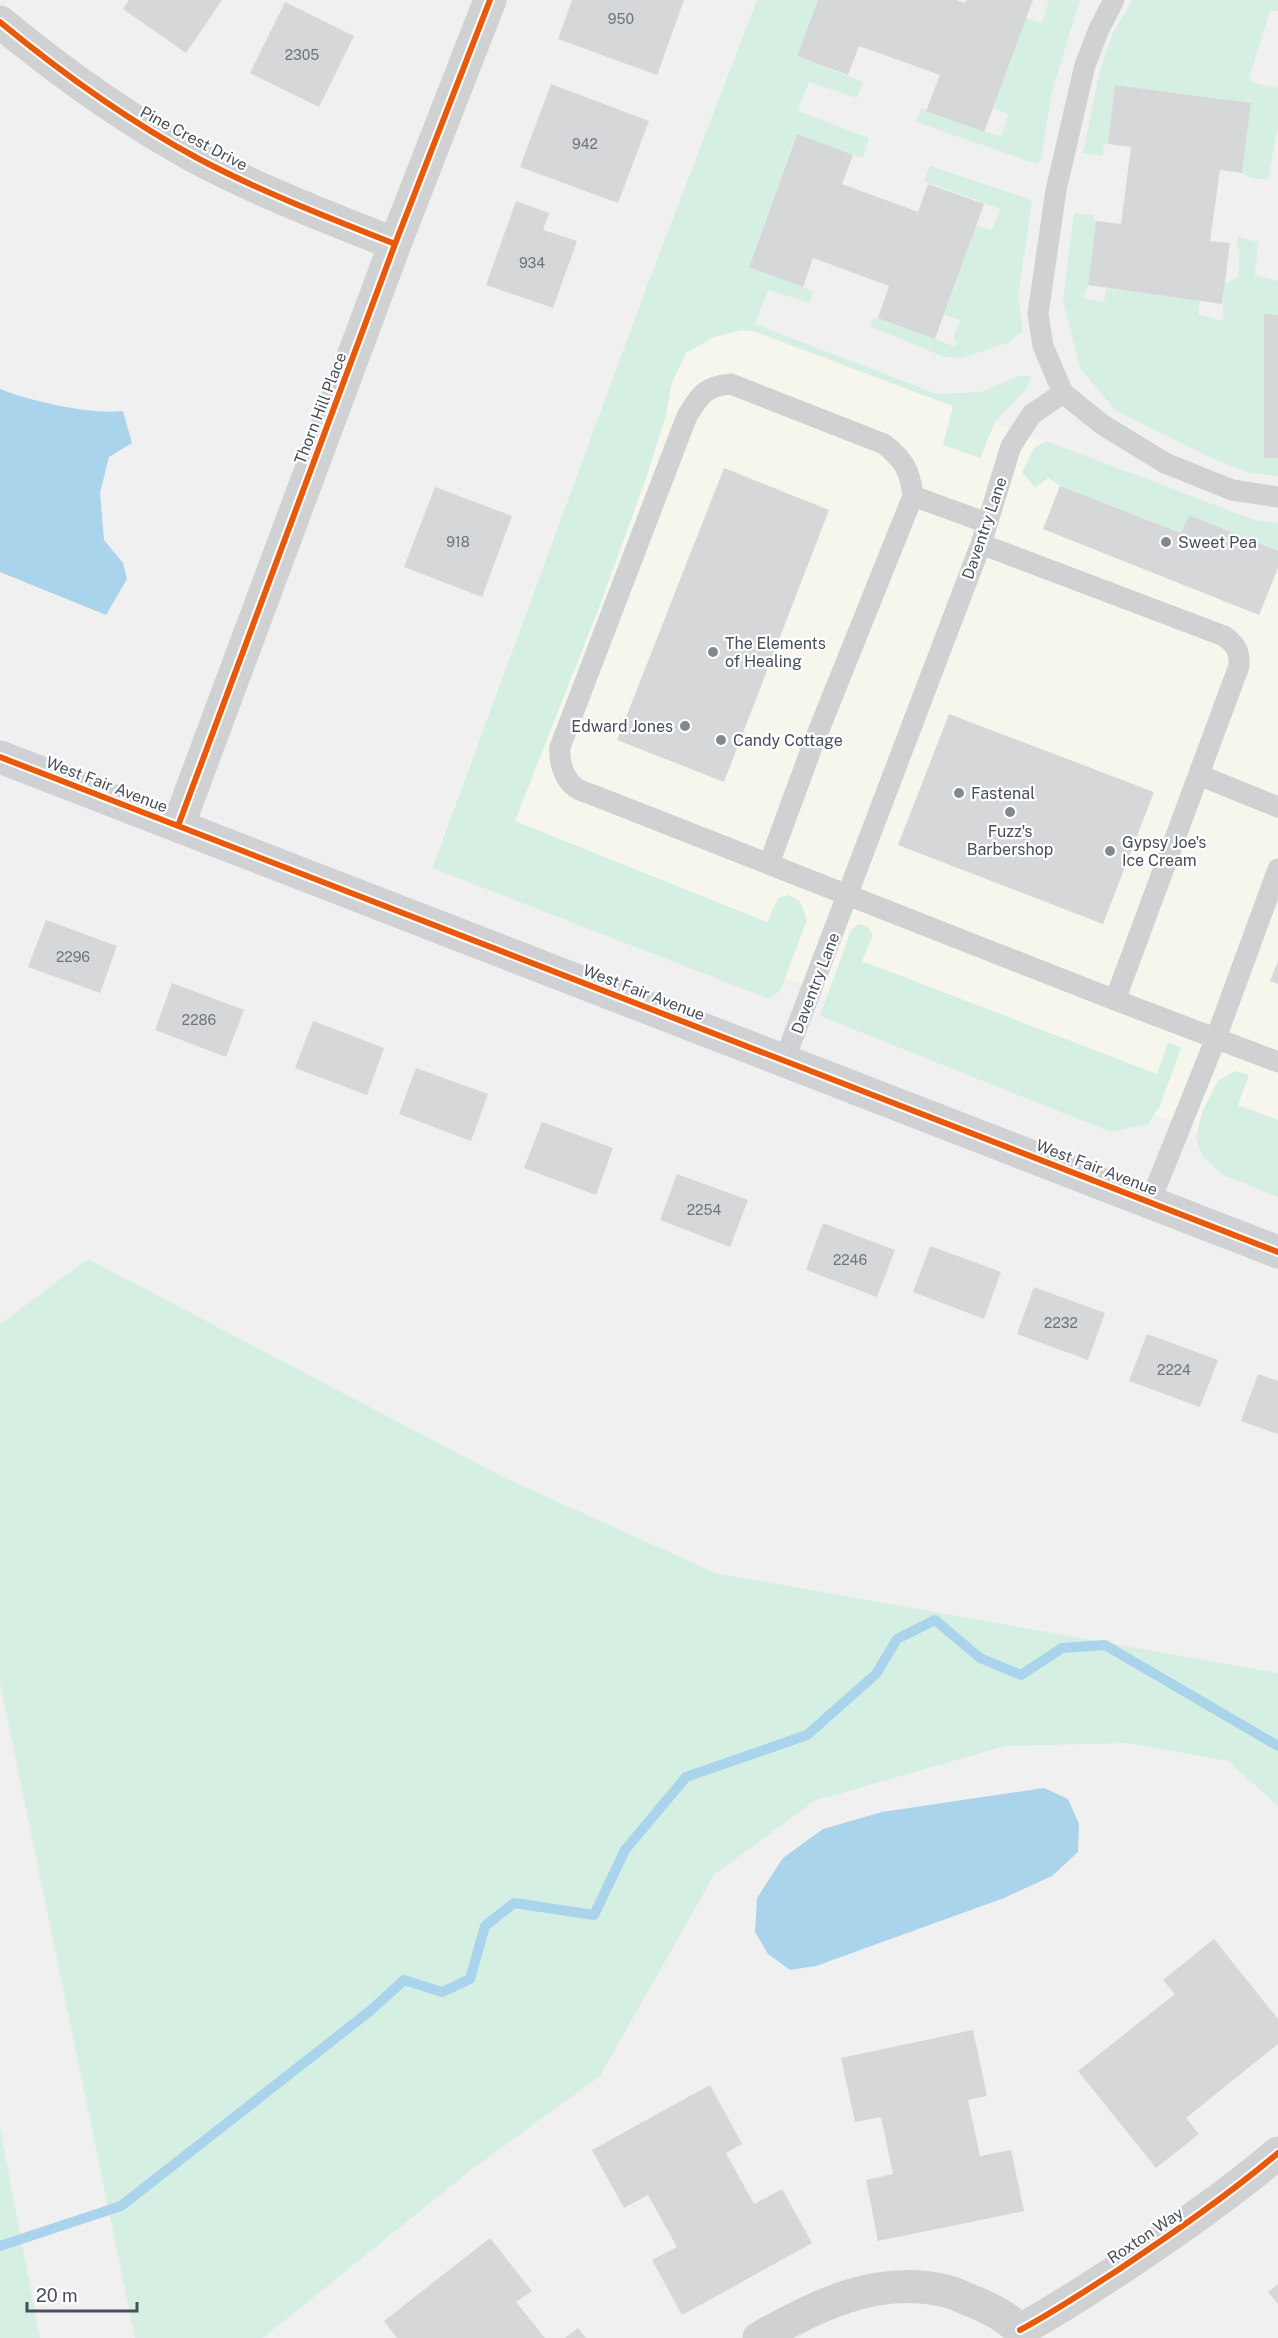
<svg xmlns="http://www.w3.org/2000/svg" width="1278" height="2338" font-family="'Public Sans',sans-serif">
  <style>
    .commercial { fill: #f7f6ec }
    .green { fill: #d5efe3 }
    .water { fill: #aad3ec }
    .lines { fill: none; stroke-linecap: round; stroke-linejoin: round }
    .stream { stroke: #aad3ec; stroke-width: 10 }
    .building { fill: #d6d7d9 }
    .lane { stroke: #cfd1d3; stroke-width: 21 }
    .street { stroke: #cfd1d3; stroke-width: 33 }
    .secondary { stroke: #cfd1d5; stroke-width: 33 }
    .cycleway-casing { stroke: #fff; stroke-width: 10 }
    .cycleway { stroke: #e8590c; stroke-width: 6 }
    .poi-dot { fill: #828790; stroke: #fff; stroke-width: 2 }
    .labels { text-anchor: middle; stroke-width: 4.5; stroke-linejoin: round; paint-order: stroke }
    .number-label { font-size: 14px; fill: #6d737d }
    .street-label { font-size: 16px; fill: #474f5c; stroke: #fff }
    .poi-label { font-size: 16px; fill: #474f5c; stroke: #fff; text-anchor: start }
  </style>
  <rect width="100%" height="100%" fill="#f1f0f0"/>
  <path class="commercial" d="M 645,291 L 1278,529 L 1278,1161 L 438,849 Z"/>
  <path class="green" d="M 757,0 L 818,0 L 797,56 L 863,82 L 857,98 L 809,82 L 798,111 L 869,138 L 863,158 L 796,135 L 749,266 L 813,291 L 810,303 L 768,290 L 755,324 L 937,394 L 981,392 L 1018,376 L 1031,376 L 1027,388 L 995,422 L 980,458 L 943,445 L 953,406 L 757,332 L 743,330 L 714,337 L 686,353 L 672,383 L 665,419 L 645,481 L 603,597 L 515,821 L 767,922 L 778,898 L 788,895 L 800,901 L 807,920 L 780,991 L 769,999 L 432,868 L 645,291 Z
    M 1049,0 L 1080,0 L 1052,91 L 1041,160 L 1037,163 L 1028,161 L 916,122 L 921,108 L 1001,137 L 1009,114 L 993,108 L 1026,18 L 1042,23 Z
    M 1133,0 L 1278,0 L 1278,11 L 1270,10 L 1249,79 L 1254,83 L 1278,88 L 1278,126 L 1268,180 L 1251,178 L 1242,173 L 1251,103 L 1116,85 L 1108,144 L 1104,144 L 1103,156 L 1083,153 L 1099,74 L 1113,32 Z
    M 930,166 L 1029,199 L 1032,202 L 1018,296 L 1023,331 L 1007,343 L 962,358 L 944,357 L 870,326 L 872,319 L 878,318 L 954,346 L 957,342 L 953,338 L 960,320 L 944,315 L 976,226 L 992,230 L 1000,209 L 924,181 Z
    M 1074,213 L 1093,215 L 1096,221 L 1088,285 L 1083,298 L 1104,302 L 1106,288 L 1200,301 L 1198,314 L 1223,321 L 1224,284 L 1238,277 L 1240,251 L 1236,245 L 1238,237 L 1258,242 L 1255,275 L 1278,281 L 1278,315 L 1264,315 L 1264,457 L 1278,458 L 1278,476 L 1249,473 L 1205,455 L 1116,411 L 1080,368 L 1063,301 Z
    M 1046,441 L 1255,520 L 1278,523 L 1278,551 L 1189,515 L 1181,533 L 1060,486 L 1048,478 L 1035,488 L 1022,472 L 1034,448 Z
    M 859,924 L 867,926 L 873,935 L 862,961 L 1157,1074 L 1168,1042 L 1181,1048 L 1160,1106 L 1148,1124 L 1111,1132 L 820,1016 L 851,930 Z
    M 1235,1071 L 1249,1075 L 1238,1105 L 1278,1120 L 1278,1197 L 1221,1174 L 1202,1156 L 1196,1137 L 1202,1112 L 1218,1081 Z
    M 88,1259 L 501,1476 L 715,1573 L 1278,1673 L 1278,1806 L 1228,1761 L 1128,1743 L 1005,1746 L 814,1801 L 714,1875 L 600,2076 L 472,2169 L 263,2338 L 135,2338 L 0,1683 L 0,1324 Z
    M 0,2128 L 40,2338 L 0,2338 Z"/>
  <path class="water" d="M 0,389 C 30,401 91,415 123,411 L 132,443 L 109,457 L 100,493 L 104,540 L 123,563 L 127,579 L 106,615 L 0,572 Z
    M 1044,1788 L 1068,1799 L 1079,1824 L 1078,1852 L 1052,1876 L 1004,1898 L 816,1966 L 790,1970 L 768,1954 L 755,1932 L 757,1898 L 783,1858 L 823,1829 L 882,1812 Z"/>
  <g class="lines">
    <path class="stream" d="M 0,2246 L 121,2206 L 370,2011 L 404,1980 L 442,1992 L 470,1979 L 485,1926 L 514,1903 L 594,1915 L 625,1850 L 686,1777 L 807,1735 L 876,1674 L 897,1639 L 935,1620 L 980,1658 L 1021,1675 L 1062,1648 L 1105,1645 L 1278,1746"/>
  </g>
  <path class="building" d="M 129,0 L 222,0 L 186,53 L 123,9 Z
    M 572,0 L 684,0 L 657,75 L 558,39 Z
    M 818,0 L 956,0 L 965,3 L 966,0 L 1033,0 L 984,132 L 926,111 L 940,75 L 859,46 L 848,75 L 797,56 Z
    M 285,2 L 354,36 L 319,107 L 250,73 Z
    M 551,84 L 649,121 L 618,203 L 520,167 Z
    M 1115,85 L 1251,103 L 1242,173 L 1220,170 L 1210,241 L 1230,243 L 1222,304 L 1088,285 L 1096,221 L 1121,224 L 1131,147 L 1108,144 Z
    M 797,134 L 853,155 L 842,184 L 918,212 L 928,184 L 984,204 L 935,339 L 878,318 L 889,286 L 813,258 L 803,287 L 749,267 Z
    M 516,201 L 549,213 L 543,230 L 577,241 L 553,308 L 486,285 Z
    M 1264,314 L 1278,315 L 1278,458 L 1264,458 Z
    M 724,468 L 829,510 L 724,782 L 617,740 Z
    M 1060,486 L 1181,533 L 1189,515 L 1278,551 L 1278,568 L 1259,615 L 1043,529 Z
    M 435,487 L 512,516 L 482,597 L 404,567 Z
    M 949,714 L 1154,792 L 1103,924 L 898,845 Z
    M 46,920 L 117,946 L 100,993 L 28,967 Z
    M 1278,961 L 1278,984 L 1270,981 Z
    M 172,983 L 244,1010 L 226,1057 L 155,1030 Z
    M 313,1021 L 384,1048 L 367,1095 L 295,1068 Z
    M 416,1068 L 488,1094 L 471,1141 L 399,1114 Z
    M 542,1122 L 613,1148 L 596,1195 L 524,1168 Z
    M 677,1174 L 748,1200 L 730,1247 L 660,1220 Z
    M 823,1223 L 895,1250 L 877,1297 L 806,1270 Z
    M 930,1246 L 1001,1272 L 984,1319 L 913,1292 Z
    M 1034,1287 L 1105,1313 L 1088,1360 L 1017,1334 Z
    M 1147,1334 L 1218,1360 L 1200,1407 L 1129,1381 Z
    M 1258,1374 L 1278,1381 L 1278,1434 L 1241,1421 Z
    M 1214,1939 L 1278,2019 L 1278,2044 L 1186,2118 L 1199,2134 L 1156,2168 L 1078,2071 L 1175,1994 L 1163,1980 Z
    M 973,2030 L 987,2096 L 968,2100 L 980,2156 L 1011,2150 L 1024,2211 L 878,2241 L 866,2180 L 893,2174 L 881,2117 L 855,2122 L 841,2058 Z
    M 710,2085 L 742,2144 L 726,2153 L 754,2204 L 782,2189 L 812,2243 L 682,2315 L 652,2260 L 677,2247 L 648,2195 L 624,2208 L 592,2150 Z
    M 490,2238 L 532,2291 L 516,2302 L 545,2338 L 397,2338 L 384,2321 Z
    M 1278,2284 L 1278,2304 L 1268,2292 Z
    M 578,2328 L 586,2338 L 565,2338 Z"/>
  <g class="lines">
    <path class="lane" d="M 1114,0 L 1099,29 L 1085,65 L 1056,190 L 1038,314 L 1043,346 L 1063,393 L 1103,425 L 1165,463 L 1232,490 L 1278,497
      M 913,496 L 987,523
      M 981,544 L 1224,636 C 1236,645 1240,651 1239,666 L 1115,1000
      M 1199,775 L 1278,807
      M 769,864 L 812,747 L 913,496 C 910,470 904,460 884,444 L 731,384 C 705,386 700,395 687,416 L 560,747 C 559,761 563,778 575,787 C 579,791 588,793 593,795 L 1115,1000 L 1278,1062
      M 784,1061 L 981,544 L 1011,446 L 1032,414 L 1063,393
      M 1150,1202 L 1216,1038 L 1278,869"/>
    <path class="street" d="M 0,22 C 63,74 127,120 199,159 C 262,192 329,218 395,244
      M 178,826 L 395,244 L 490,0
      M 1020,2330 C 1054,2312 1085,2291 1118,2270 C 1173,2233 1227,2196 1278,2153
      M 759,2338 C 815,2306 875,2276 942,2290 C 954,2292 965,2299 977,2303 C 993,2310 1016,2321 1024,2338"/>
    <path class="secondary" d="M 0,757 L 1278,1252"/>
    <g class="cycleway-casing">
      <path id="cycleway" d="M 0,22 C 63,74 127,120 199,159 C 262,192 329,218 395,244
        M 0,757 L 1278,1252
        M 178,826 L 395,244 L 490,0
        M 1020,2330 C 1054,2312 1085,2291 1118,2270 C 1173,2233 1227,2196 1278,2153"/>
    </g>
    <use href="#cycleway" class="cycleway"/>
  </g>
  <g class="poi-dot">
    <circle cx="1166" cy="542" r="6"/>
    <circle cx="713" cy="652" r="6"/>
    <circle cx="685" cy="726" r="6"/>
    <circle cx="721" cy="740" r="6"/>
    <circle cx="959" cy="793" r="6"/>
    <circle cx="1010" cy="812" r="6"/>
    <circle cx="1110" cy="851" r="6"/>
  </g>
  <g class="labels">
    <g class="number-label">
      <text x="621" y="24">950</text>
      <text x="302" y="60">2305</text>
      <text x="585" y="149">942</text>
      <text x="532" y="268">934</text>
      <text x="458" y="547">918</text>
      <text x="73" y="962">2296</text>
      <text x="199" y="1025">2286</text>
      <text x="704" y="1215">2254</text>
      <text x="850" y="1265">2246</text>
      <text x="1061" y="1328">2232</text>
      <text x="1174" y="1375">2224</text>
    </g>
    <g class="street-label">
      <text transform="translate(194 138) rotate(28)" y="6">Pine Crest Drive</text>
      <text transform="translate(320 408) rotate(-69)" y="6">Thorn Hill Place</text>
      <text transform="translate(984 528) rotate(-71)" y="6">Daventry Lane</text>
      <text transform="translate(107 784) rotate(21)" y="6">West Fair Avenue</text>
      <text transform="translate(815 983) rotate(-69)" y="6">Daventry Lane</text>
      <text transform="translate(644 992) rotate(21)" y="6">West Fair Avenue</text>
      <text transform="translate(1097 1167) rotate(21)" y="6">West Fair Avenue</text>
      <text transform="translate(1145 2235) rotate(-34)" y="6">Roxton Way</text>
    </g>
    <g class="poi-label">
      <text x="1178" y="548">Sweet Pea</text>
      <text x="725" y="649">The Elements<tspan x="725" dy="18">of Healing</tspan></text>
      <text x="673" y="732" text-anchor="end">Edward Jones</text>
      <text x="733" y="746">Candy Cottage</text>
      <text x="971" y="799">Fastenal</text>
      <text x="1010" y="837" text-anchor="middle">Fuzz's<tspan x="1010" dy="18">Barbershop</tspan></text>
      <text x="1122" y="848">Gypsy Joe's<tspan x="1122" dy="18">Ice Cream</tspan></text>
    </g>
  </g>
  <path d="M27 2302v9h110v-9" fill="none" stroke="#474f5c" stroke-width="3"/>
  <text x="36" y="2302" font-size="18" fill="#474f5c" stroke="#ffffff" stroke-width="4.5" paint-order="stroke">20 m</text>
</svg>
